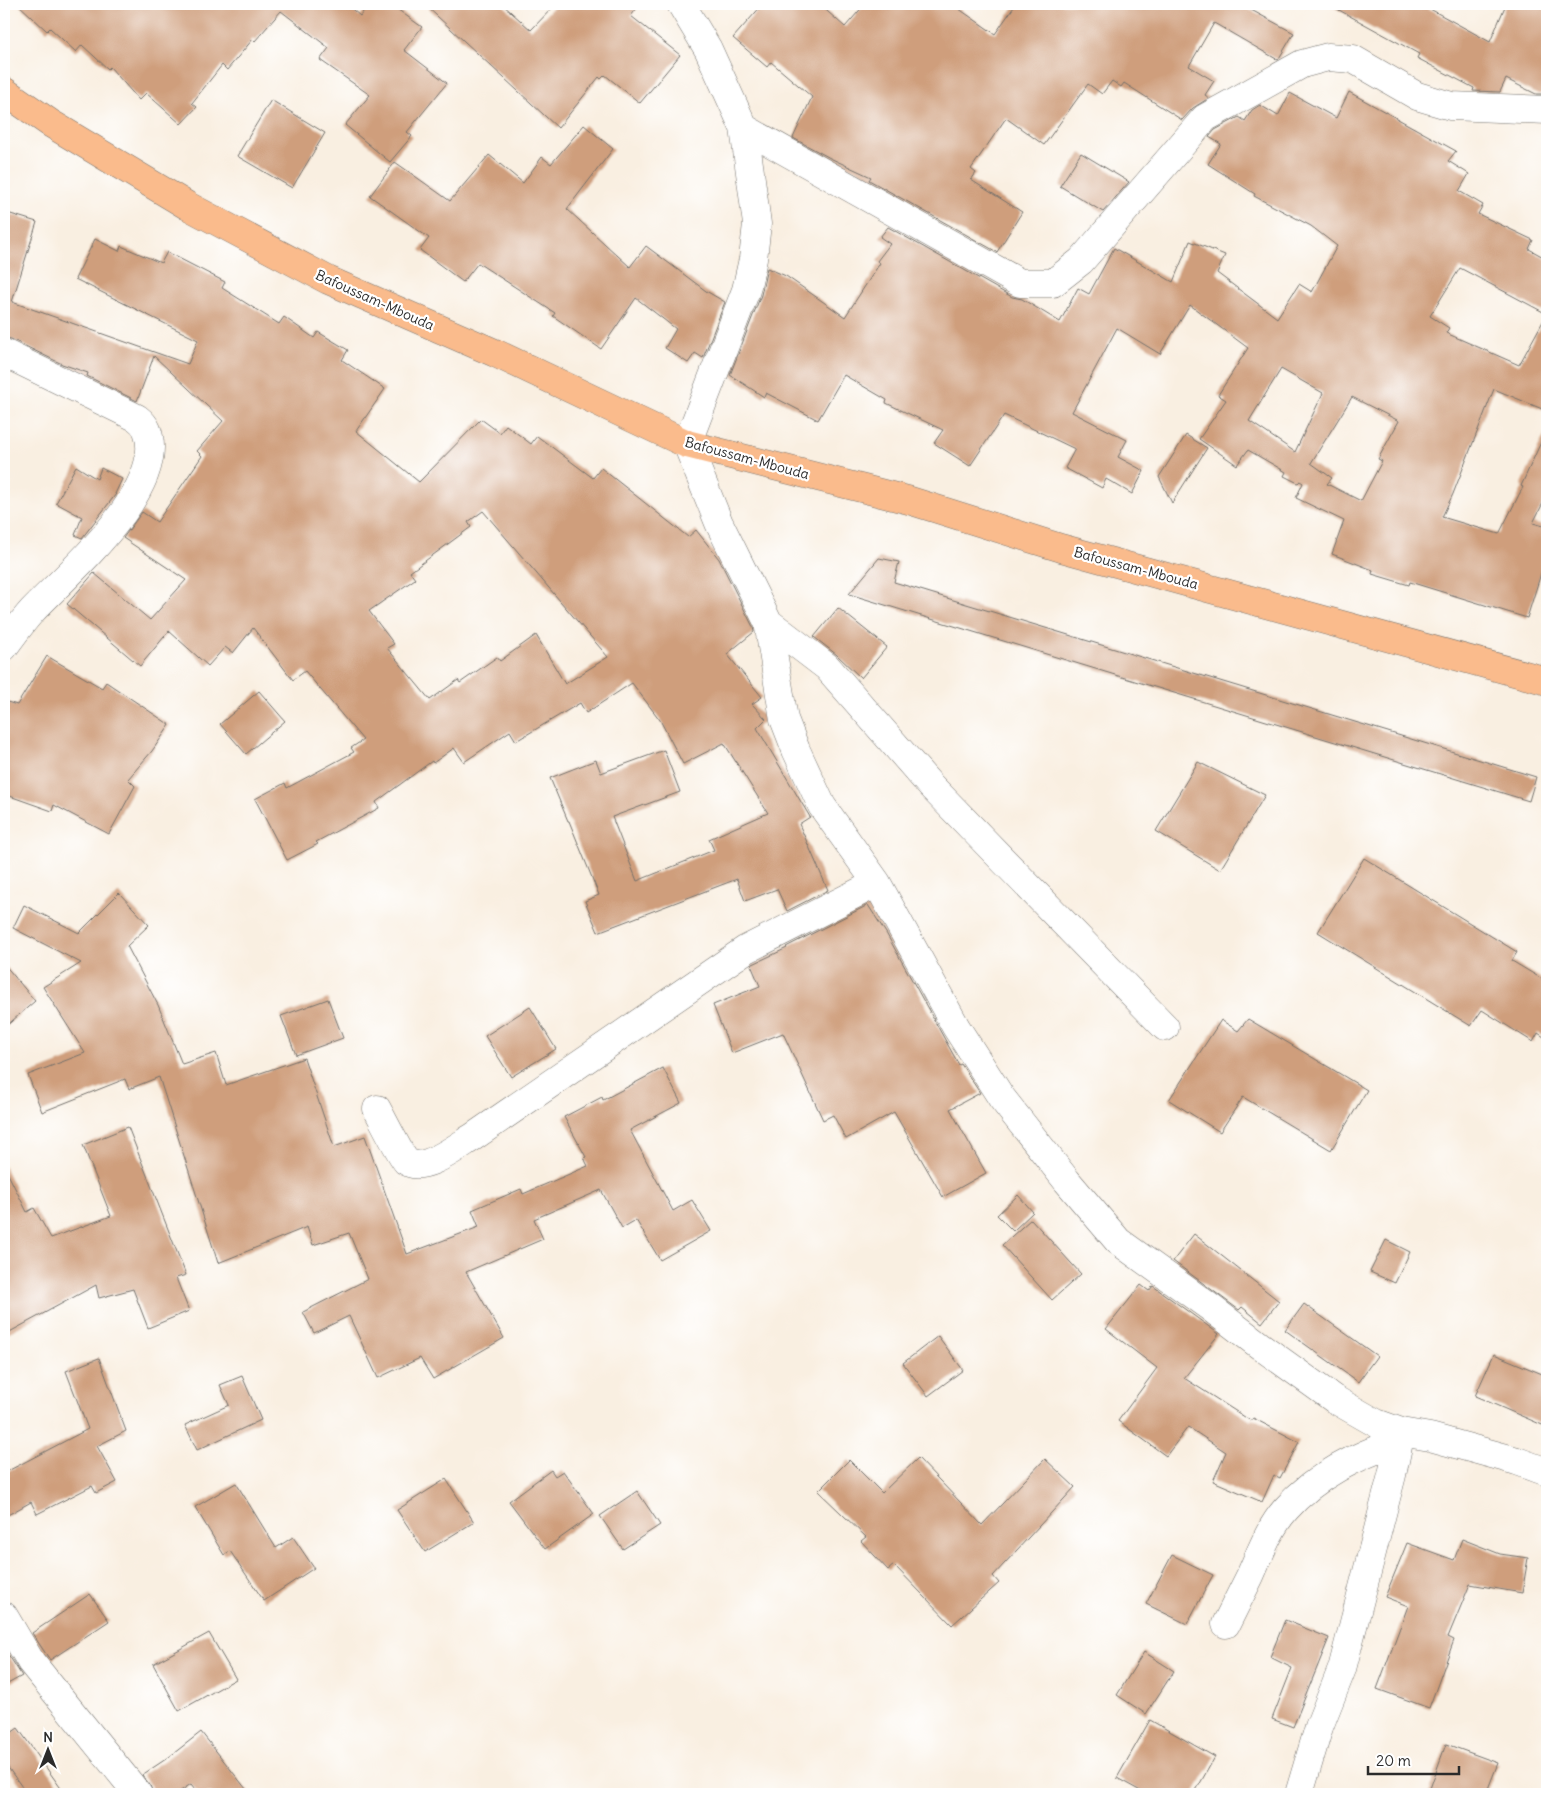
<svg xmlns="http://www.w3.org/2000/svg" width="1551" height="1798" font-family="Delius,sans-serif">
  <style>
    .building { fill: #cf9e7b; fill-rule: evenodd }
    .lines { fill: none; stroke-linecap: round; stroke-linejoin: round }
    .minor-casing { stroke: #73706b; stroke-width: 29 }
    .highway-casing { stroke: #73706b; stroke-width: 29 }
    .minor { stroke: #fff; stroke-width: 28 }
    .highway { stroke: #fabb8c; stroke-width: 28 }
    .labels { text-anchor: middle; stroke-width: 4.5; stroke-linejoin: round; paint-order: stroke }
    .street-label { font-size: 14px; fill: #2b2b2b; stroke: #fff }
  </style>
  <rect width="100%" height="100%" fill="#fff"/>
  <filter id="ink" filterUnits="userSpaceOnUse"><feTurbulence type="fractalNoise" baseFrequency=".02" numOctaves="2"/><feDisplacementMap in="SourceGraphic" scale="10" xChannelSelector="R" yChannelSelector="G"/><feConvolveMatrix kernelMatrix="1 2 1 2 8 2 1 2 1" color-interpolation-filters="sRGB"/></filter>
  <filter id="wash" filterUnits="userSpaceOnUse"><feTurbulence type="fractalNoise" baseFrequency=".0096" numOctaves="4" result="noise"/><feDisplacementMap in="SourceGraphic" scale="20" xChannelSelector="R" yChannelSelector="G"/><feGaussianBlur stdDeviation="1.12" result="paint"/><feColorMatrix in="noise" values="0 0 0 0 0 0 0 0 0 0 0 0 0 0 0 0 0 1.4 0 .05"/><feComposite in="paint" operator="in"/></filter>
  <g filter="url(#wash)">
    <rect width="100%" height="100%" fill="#f9efe1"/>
    <g id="blocks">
      <path class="building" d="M 18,4 L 346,4 L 360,16 L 369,4 L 390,4 L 422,27 L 404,50 L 447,83 L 407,132 L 412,136 L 390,162 L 345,125 L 370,95 L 320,60 L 329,48 L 281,11 L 255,41 L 253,39 L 227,70 L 222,65 L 192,103 L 197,107 L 181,124 L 146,93 L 139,100 L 110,67 L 108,69 L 82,45 L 76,52 L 50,28 L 47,31 Z
        M 424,4 L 502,4 L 531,30 L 556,4 L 640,4 L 631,16 L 680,55 L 640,103 L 605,75 L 601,79 L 599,77 L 558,128 Z
        M 763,4 L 819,4 L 845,27 L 865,4 L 952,4 L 995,34 L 1016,4 L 1240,4 L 1294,33 L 1278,60 L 1214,23 L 1189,66 L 1214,81 L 1205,95 L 1209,98 L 1193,108 L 1182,120 L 1124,83 L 1121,87 L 1112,81 L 1102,94 L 1088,84 L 1044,145 L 1006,118 L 971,169 L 976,173 L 971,180 L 1022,212 L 997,252 L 869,180 L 871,177 L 830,158 L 793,138 L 812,97 L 771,62 L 767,67 L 733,38 Z
        M 1328,4 L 1421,4 L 1490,42 L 1506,4 L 1547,4 L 1547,94 L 1536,94 L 1506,79 L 1500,92 L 1473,91 L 1474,88 L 1417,58 L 1419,54 Z
        M 1349,92 L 1456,151 L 1448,161 L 1469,174 L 1459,191 L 1483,205 L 1478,214 L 1533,240 L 1529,249 L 1547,259 L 1547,411 L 1494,389 L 1453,494 L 1442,517 L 1499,534 L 1523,487 L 1521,486 L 1547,429 L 1547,498 L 1546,497 L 1533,523 L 1547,527 L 1547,571 L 1542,570 L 1527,618 L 1410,582 L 1409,585 L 1372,574 L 1373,570 L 1332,554 L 1344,521 L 1296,498 L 1303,483 L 1300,481 L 1298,483 L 1284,476 L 1286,472 L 1248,450 L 1237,465 L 1199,439 L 1226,400 L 1218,395 L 1248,348 L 1190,305 L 1160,354 L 1117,328 L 1072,412 L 1127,440 L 1118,457 L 1144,471 L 1132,494 L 1106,479 L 1102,488 L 1065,468 L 1075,449 L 1004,415 L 970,466 L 934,443 L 943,430 L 886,403 L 887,400 L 844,375 L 818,420 L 766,393 L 764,397 L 730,375 L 761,295 L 767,268 L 786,276 L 845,317 L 880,263 L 877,261 L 890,244 L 880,237 L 888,227 L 1012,297 L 1022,299 L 1060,322 L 1078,288 L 1089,294 L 1114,248 L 1173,282 L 1190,241 L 1225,255 L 1217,273 L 1277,318 L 1299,284 L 1312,292 L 1337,246 L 1311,226 L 1254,196 L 1255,194 L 1208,164 L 1221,144 L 1209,137 L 1215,130 L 1239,117 L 1245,121 L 1252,110 L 1260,105 L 1278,116 L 1290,93 L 1336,118 ZM 1460,268 L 1547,314 L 1519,365 L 1446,333 L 1449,328 L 1430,316 ZM 1281,369 L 1323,393 L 1295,452 L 1249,421 ZM 1352,397 L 1399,421 L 1378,459 L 1382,461 L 1361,501 L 1327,484 L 1332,478 L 1311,463 Z
        M 271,100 L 325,133 L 292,188 L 237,156 Z
        M 584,125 L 613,149 L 567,209 L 630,267 L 646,246 L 706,291 L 725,302 L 703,358 L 695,353 L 688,363 L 665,348 L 676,329 L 636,298 L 601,349 L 553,316 L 555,313 L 478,263 L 463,282 L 420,250 L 429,238 L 370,196 L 395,162 L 450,201 L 489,155 L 523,183 L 542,157 L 551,164 Z
        M 1081,153 L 1129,182 L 1103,212 L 1060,186 Z
        M 4,212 L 37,222 L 12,302 L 188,364 L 198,340 L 75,279 L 95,239 L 119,251 L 121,246 L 161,263 L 167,252 L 225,282 L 222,288 L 279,324 L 284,317 L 314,338 L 318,332 L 348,350 L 342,360 L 385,389 L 356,431 L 419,482 L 481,419 L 500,433 L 506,425 L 531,444 L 537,436 L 593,478 L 601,468 L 688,537 L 696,530 L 719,559 L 753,627 L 754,632 L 727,654 L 762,697 L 752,704 L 766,719 L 757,728 L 810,817 L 799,824 L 828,890 L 787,911 L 777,889 L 745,901 L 737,879 L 598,932 L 585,901 L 599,895 L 569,821 L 568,821 L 550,778 L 596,760 L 601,773 L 664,750 L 680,792 L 612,817 L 637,881 L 714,850 L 709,839 L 768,813 L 724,743 L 683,764 L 660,720 L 632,683 L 586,713 L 580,703 L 516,741 L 510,731 L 464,762 L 454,748 L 433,763 L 432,761 L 376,802 L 379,808 L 316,842 L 318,844 L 287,860 L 255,799 L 285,783 L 287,788 L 354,752 L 351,748 L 363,740 L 305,671 L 293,680 L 253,628 L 233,653 L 225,647 L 208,666 L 169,631 L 140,666 L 67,604 L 94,573 L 150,620 L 186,580 L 123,538 L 142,512 L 157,522 L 202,456 L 197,451 L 223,421 L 154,356 L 137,401 L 87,376 L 88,373 L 62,364 L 11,339 L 4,338 ZM 483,511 L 608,657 L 565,684 L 536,635 L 500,661 L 497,657 L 460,683 L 458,680 L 430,700 L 387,648 L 394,644 L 369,611 L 415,579 L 410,572 L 471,527 L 468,522 Z
        M 1186,435 L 1207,448 L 1172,503 L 1159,477 Z
        M 76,466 L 97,479 L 101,468 L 122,479 L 115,494 L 116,494 L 82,538 L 75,535 L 82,517 L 56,503 Z
        M 879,558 L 899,562 L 894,582 L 1536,777 L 1529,801 L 849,594 Z
        M 838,608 L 887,647 L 861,678 L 837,655 L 814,637 Z
        M 47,656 L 102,688 L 106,682 L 170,725 L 152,751 L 128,779 L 135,786 L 109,834 L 54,805 L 52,811 L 4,794 L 4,701 L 17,705 Z
        M 259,691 L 285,721 L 246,754 L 220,724 Z
        M 1198,762 L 1265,795 L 1220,870 L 1156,831 Z
        M 1364,858 L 1517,952 L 1512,961 L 1547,982 L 1547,1039 L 1538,1033 L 1533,1042 L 1482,1010 L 1471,1026 L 1318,932 Z
        M 119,893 L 149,925 L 127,946 L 158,1005 L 182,1064 L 216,1053 L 226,1085 L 304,1058 L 334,1147 L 365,1136 L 407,1254 L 479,1227 L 472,1210 L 521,1189 L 523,1194 L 588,1166 L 584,1158 L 586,1157 L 564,1117 L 602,1097 L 603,1100 L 663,1068 L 681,1103 L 630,1130 L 673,1211 L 692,1200 L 711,1231 L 660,1260 L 636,1220 L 622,1228 L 601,1190 L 534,1219 L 543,1239 L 466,1272 L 504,1338 L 433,1379 L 420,1358 L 378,1378 L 349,1316 L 314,1333 L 303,1312 L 368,1279 L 349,1233 L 313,1245 L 307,1227 L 218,1263 L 159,1077 L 129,1089 L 125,1079 L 42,1112 L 28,1075 L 85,1053 L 43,987 L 81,963 L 13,928 L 24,905 L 79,933 Z
        M 868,905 L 886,933 L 959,1065 L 961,1064 L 980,1093 L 950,1109 L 986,1173 L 943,1197 L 894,1112 L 846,1139 L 833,1115 L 823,1120 L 783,1033 L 732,1053 L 713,1005 L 760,986 L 751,965 L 787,948 L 786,947 Z
        M 4,964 L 35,1001 L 4,1028 Z
        M 328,999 L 343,1038 L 296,1055 L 281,1016 Z
        M 530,1007 L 556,1049 L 511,1077 L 485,1036 Z
        M 1248,1019 L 1367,1090 L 1331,1150 L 1243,1097 L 1220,1132 L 1169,1100 L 1221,1020 L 1238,1031 Z
        M 128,1127 L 186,1275 L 176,1278 L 189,1311 L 148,1328 L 133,1289 L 99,1298 L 96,1285 L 4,1335 L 4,1166 L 27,1212 L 34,1208 L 51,1238 L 111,1216 L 83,1145 Z
        M 1018,1195 L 1033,1212 L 1013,1231 L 997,1215 Z
        M 1031,1219 L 1081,1274 L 1052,1300 L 1002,1245 Z
        M 1194,1234 L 1279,1301 L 1262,1323 L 1242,1307 L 1239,1310 L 1173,1261 Z
        M 1386,1240 L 1410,1252 L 1395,1283 L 1370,1272 Z
        M 1141,1285 L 1149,1291 L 1153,1286 L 1219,1334 L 1184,1378 L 1251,1421 L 1253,1418 L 1299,1442 L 1280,1478 L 1274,1475 L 1262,1502 L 1213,1481 L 1226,1452 L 1188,1427 L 1166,1456 L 1118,1421 L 1157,1368 L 1106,1329 Z
        M 1304,1304 L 1377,1356 L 1358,1382 L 1285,1330 Z
        M 938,1336 L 963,1370 L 928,1396 L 903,1363 Z
        M 1494,1354 L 1547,1376 L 1547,1427 L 1475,1396 Z
        M 99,1358 L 126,1431 L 97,1446 L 117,1482 L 96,1493 L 92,1486 L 37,1514 L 31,1502 L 4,1517 L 4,1473 L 88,1429 L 66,1371 Z
        M 242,1376 L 261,1420 L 197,1450 L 185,1425 L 229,1405 L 220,1385 Z
        M 918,1458 L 982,1525 L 1045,1459 L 1075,1487 L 993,1576 L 999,1583 L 952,1625 L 894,1565 L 888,1570 L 861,1541 L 866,1537 L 818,1491 L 849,1460 L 882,1493 Z
        M 551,1470 L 555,1476 L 563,1471 L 594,1514 L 545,1549 L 509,1501 Z
        M 446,1479 L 474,1522 L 425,1552 L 397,1510 Z
        M 236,1483 L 276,1548 L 293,1537 L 314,1568 L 264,1601 L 230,1551 L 224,1555 L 195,1507 Z
        M 637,1491 L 660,1525 L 623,1549 L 600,1516 Z
        M 1462,1539 L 1500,1554 L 1528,1558 L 1522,1593 L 1470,1584 L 1448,1637 L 1454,1640 L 1429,1708 L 1377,1689 L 1408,1606 L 1385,1597 L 1407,1543 L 1454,1560 Z
        M 1172,1555 L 1213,1575 L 1187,1624 L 1146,1604 Z
        M 90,1594 L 109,1621 L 50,1660 L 32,1633 Z
        M 1285,1620 L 1329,1638 L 1293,1727 L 1272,1719 L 1292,1668 L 1270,1657 Z
        M 209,1633 L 236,1679 L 179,1711 L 153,1664 Z
        M 6,1651 L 22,1676 L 4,1686 L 4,1653 Z
        M 1144,1652 L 1174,1671 L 1146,1714 L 1117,1695 Z
        M 1150,1720 L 1215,1757 L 1194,1794 L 1146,1794 L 1117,1778 Z
        M 18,1728 L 65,1794 L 27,1794 L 4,1762 L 4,1738 Z
        M 201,1732 L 250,1794 L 199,1794 L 191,1784 L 176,1794 L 153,1794 L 150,1785 L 142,1775 L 169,1757 Z
        M 1446,1744 L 1498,1763 L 1486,1794 L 1428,1794 Z"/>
    </g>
  </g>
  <g filter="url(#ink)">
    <use href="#blocks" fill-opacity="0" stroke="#73706b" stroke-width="1"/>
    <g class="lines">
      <g class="minor-casing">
        <path id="minor" d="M 681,4 L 708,49 L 744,128 L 757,224 L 753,259 L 746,290 L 687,444 L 719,523 L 768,622 L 784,719 L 796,750 L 822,806 L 877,883 L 956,1027 L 1001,1097 L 1067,1181 L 1118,1241 L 1211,1308 L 1259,1345 L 1334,1399 L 1376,1423 L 1401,1432 L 1430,1437 L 1517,1461 L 1547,1472
          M 744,128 L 1020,283 L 1053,283 L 1081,261 L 1205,118 L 1302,64 L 1328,57 L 1353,59 L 1417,96 L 1451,106 L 1547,110
          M 4,353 L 137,418 C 141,421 145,425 147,430 C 169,488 68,573 32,611 C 22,622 13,635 4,647
          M 768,622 L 827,667 L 931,786 L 1165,1027
          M 377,1109 C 382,1118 401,1156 406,1161 C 423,1174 458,1146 473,1137 L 745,950 L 877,883
          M 4,1616 L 31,1662 L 138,1794
          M 1226,1624 C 1234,1608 1242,1592 1250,1576 C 1260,1554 1269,1528 1286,1509 C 1316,1475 1357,1456 1399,1441
          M 1299,1794 L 1319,1727 L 1342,1669 L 1392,1475 L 1401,1432"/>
      </g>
      <g class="highway-casing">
        <path id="highway" d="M 4,91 L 50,123 L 188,206 L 328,280 L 495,353 L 687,444 L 908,500 L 1061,548 L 1547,681"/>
      </g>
      <use href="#minor" class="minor"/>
      <use href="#highway" class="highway"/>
    </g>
  </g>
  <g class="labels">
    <g class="street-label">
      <text transform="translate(375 300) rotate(24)" y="5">Bafoussam-Mbouda</text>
      <text transform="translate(747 458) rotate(15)" y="5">Bafoussam-Mbouda</text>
      <text transform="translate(1136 568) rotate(15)" y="5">Bafoussam-Mbouda</text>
    </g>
  </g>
  <rect width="1551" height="1798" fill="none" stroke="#fff" stroke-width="20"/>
  <g transform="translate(48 1750)" stroke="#ffffff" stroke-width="4" paint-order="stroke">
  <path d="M0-4L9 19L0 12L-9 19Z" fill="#2b2b2b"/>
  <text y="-8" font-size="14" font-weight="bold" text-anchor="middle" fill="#2b2b2b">N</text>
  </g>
  <path d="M1368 1766v8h91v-8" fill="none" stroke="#2b2b2b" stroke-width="2.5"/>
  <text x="1376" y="1766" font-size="15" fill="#2b2b2b" stroke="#ffffff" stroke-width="4" paint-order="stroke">20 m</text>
</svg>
